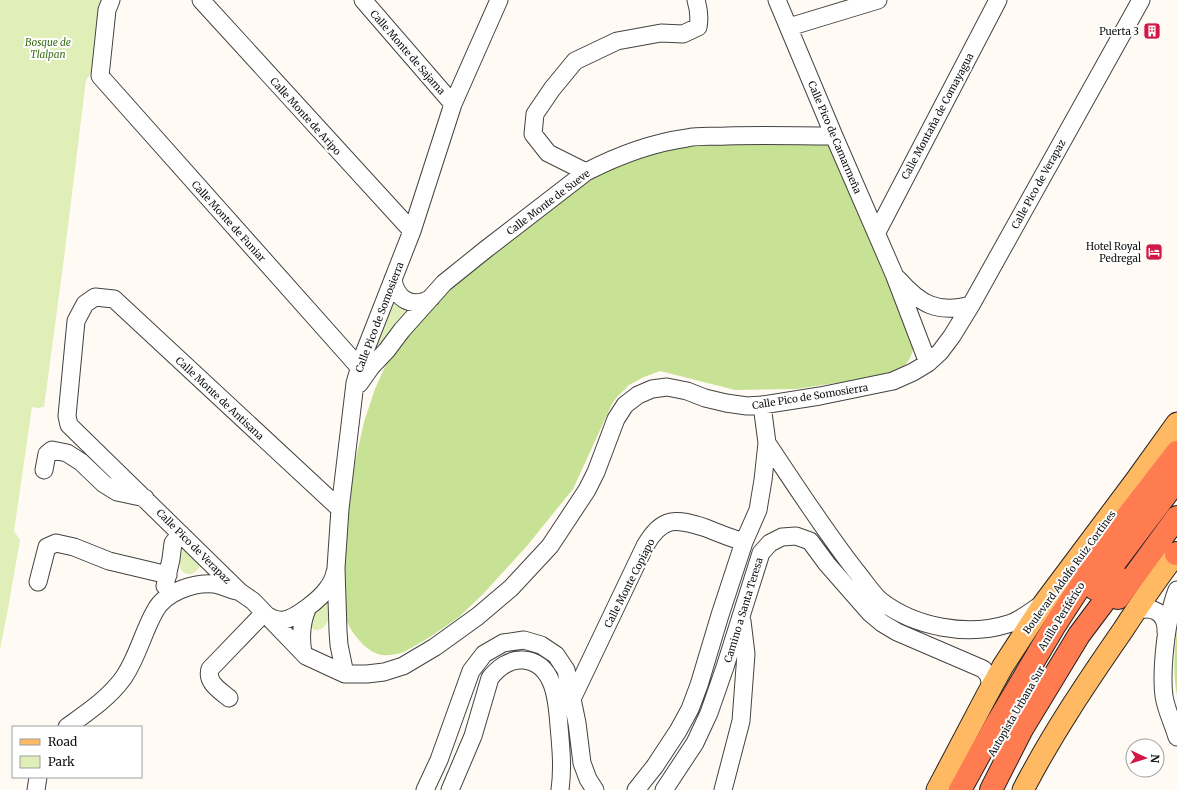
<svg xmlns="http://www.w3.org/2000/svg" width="1177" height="790" font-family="Merriweather,serif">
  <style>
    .green { fill: #e0efb7 }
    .forest { fill: #c7e294 }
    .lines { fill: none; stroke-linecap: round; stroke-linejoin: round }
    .minor-casing { stroke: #434343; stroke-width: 19 }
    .major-casing { stroke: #212121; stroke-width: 23 }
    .highway-casing { stroke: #212121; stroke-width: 24 }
    .minor { stroke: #fff; stroke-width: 17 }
    .major { stroke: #ffb963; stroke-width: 21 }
    .highway { stroke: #ff7c51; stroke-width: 22 }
    .labels { text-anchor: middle; stroke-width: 4; stroke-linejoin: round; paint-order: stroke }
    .poi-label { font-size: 10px; fill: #101010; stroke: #fff; text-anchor: end }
    .park-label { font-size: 10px; font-style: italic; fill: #3c7017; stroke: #fff }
    .street-label { font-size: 10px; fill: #101010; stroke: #fff }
  </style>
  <rect width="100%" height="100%" fill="#fffaf3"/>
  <path class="green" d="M 0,0 L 102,0 L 95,68 L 86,80 L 64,258 L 44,407 L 38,408 L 32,407 L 14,531 L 20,540 L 7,614 L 0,649 Z
    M 396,298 L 414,308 L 373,356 Z
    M 184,547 L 200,564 C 198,576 182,578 180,566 C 179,560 182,553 184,547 Z
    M 333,596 C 332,605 330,629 318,630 C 314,631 312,628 310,625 L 313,614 Z"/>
  <path class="forest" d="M 830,142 L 871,233 L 914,345 C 911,363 904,368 888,375 L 796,389 L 735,390 L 660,371 L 644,377 L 629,385 L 617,397 L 612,404 L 573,489 L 526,547 L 483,594 L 459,617 L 430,637 L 404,652 C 397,654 390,656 382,655 C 367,653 351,633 346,619 C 344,615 344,611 343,607 L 347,512 L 355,462 L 364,422 L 375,389 L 392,351 L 447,286 L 554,203 L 606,169 L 640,156 L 689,145 Z
    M 1177,630 L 1177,696 C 1173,674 1174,653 1177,630 Z"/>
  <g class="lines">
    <g class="minor-casing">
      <path id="minor" d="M 111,0 L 107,10 L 100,76 L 359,367
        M 201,0 L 412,231
        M 363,0 L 453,104
        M 777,0 L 834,136 L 894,274 L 928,363
        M 789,27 L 878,0
        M 586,172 L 548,153 L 533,134 L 535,114 L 552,89 L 575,61 L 617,41 L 661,33 L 683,34 L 698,27 C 700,17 699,10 696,0
        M 877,232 L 998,0
        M 393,279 C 396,300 413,309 431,298
        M 898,279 C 920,304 937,314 971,305
        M 359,384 L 371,367 L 387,350 L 402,330 L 444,283 L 485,250 L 586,172 C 619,155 651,143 687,138 C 700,135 714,137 727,136 C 763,135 798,136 834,136
        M 767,443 C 796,486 824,530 856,571 C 863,579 873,595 881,601 C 915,627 967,637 1008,624 C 1018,622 1033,610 1042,604
        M 44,470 L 47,454 L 52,450 L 67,453 L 81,462 L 104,484 L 117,492 L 145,498
        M 340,509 L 114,299 L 95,297 L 85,304 L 76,321 L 67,416 L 69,425 L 240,592 L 253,601 L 306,656 L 345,674 L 367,674 L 384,672 L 403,666 L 435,647 L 478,616 L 511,588 L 550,546 L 587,490 L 596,472 L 616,419 L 625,405 L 638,395 L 652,389 L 667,387 L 687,391 L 705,398 L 726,403 L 747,406 L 762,405 L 820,396 L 893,381 L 913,372 L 928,363 L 940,352 L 952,336 L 971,305 L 1141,0
        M 38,582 L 47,547 L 56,543 L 74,547 L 109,561 L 168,575
        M 165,586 L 171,559 L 173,543 L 181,534
        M 1177,590 C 1169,611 1166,633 1164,656 C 1163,669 1162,682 1164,696 C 1166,710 1173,723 1177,737
        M 1135,612 C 1152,604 1167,613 1166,632
        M 303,653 C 300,636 301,622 308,607
        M 345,674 L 339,645 L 338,631 L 336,568 L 340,509 L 355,383 L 363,356 L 412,231 L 453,104 L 499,0
        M 229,698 C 219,690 206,682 210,669 L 264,613 C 270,618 276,621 284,620 C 296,618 320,599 327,589 C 331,584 334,578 335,572
        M 572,699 L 645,546 C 662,516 676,518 706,528 C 718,533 731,538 744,542
        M 67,727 C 88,712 109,698 124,677 C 138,656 143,632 155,611 C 165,592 194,582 214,584 C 221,585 229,589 237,591
        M 36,790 L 38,777
        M 425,790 L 439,760 L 471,671 L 484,654 L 503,643 L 524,640 L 541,645 L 556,655 L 566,670 L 577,723 L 582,763 L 588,779 L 595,790
        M 450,790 L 473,736 L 490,678 C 498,668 510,659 523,660 C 538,661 547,671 552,684 C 557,697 558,712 559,726 C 561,748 563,768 560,790
        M 636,790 L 655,766 L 678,731 L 690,709 L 699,685 L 720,615 L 744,542 L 758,510 L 763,480 L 767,443 L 762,405
        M 664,790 L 695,743 L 709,713 L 725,667 L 761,553 L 770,543 L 782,537 L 796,536 L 810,541 L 827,564 L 870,613 L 882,623 L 897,632 L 983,669 C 992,677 991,685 987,695
        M 723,790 L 741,721 L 746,654 L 742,621"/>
    </g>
    <g class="major-casing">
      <path id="major" d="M 937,790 L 987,695 L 1003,666 L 1044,603 L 1136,480 L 1177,423
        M 1023,790 C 1052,734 1087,682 1123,630 C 1140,604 1157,578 1177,553"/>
    </g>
    <g class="highway-casing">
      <path id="highway" d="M 1176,554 L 1177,553
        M 1095,589 L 1177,480
        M 1118,598 L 1177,517
        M 960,790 L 994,728 L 1055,625 L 1116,531 L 1177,452
        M 991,790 L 1022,729 L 1079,635 L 1121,579"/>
    </g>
    <use href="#minor" class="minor"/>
    <use href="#major" class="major"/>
    <use href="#highway" class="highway"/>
  </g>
  <defs>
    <g id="building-square" transform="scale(0.9)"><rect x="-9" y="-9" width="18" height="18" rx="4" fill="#d11746" stroke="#fff"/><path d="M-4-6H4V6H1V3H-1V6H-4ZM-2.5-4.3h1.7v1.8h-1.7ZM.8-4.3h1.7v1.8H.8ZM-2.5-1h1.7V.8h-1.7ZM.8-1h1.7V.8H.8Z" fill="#fff"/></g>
    <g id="hotel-square" transform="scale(0.9)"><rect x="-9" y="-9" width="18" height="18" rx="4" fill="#d11746" stroke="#fff"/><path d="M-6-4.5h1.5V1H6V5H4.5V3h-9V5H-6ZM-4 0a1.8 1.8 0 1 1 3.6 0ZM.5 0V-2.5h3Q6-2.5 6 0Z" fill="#fff"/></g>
  </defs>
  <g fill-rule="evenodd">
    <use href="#building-square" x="1152" y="31"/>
    <use href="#hotel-square" x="1154" y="252"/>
  </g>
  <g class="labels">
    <g class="poi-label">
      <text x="1139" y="35">Puerta 3</text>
      <text x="1141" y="250">Hotel Royal<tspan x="1141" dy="12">Pedregal</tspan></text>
    </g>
    <g class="park-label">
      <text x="48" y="46">Bosque de<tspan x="48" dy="12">Tlalpan</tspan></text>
    </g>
    <g class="street-label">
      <text transform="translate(408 52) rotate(49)" y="4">Calle Monte de Sajama</text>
      <text transform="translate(306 116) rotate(48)" y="4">Calle Monte de Aripo</text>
      <text transform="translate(937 116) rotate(-62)" y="4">Calle Montaña de Comayagua</text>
      <text transform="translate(835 137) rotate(67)" y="4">Calle Pico de Camarmeña</text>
      <text transform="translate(1038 184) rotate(-61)" y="4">Calle Pico de Verapaz</text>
      <text transform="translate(548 202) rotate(-37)" y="4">Calle Monte de Sueve</text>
      <text transform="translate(229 221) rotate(48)" y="4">Calle Monte de Funiar</text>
      <text transform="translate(379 317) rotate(-69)" y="4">Calle Pico de Somosierra</text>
      <text transform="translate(810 396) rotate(-9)" y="4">Calle Pico de Somosierra</text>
      <text transform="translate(220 398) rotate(43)" y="4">Calle Monte de Antisana</text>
      <text transform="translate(194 546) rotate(45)" y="4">Calle Pico de Verapaz</text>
      <text transform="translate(1069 572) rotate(-54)" y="4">Boulevard Adolfo Ruiz Cortines</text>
      <text transform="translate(629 583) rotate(-63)" y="4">Calle Monte Copiapo</text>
      <text transform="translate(743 610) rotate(-73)" y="4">Camino a Santa Teresa</text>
      <text transform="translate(1061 616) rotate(-58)" y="4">Anillo Periférico</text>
      <text transform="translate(1016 711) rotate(-60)" y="4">Autopista Urbana Sur</text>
    </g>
  </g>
  <rect x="12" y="726" width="130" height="52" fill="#ffffff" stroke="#9f9f9f"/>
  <rect x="20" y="739" width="20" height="6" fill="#ffb963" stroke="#9f9f9f"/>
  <text x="48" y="746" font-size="12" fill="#101010">Road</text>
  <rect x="20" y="756" width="20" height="12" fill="#e0efb7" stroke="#9f9f9f"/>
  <text x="48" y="766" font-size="12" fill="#101010">Park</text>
  <g transform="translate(1145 758) rotate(94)"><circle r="19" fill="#ffffff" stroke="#9f9f9f"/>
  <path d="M0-3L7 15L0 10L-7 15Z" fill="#d11746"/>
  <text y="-6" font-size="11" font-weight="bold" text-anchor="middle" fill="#101010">N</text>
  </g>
</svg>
